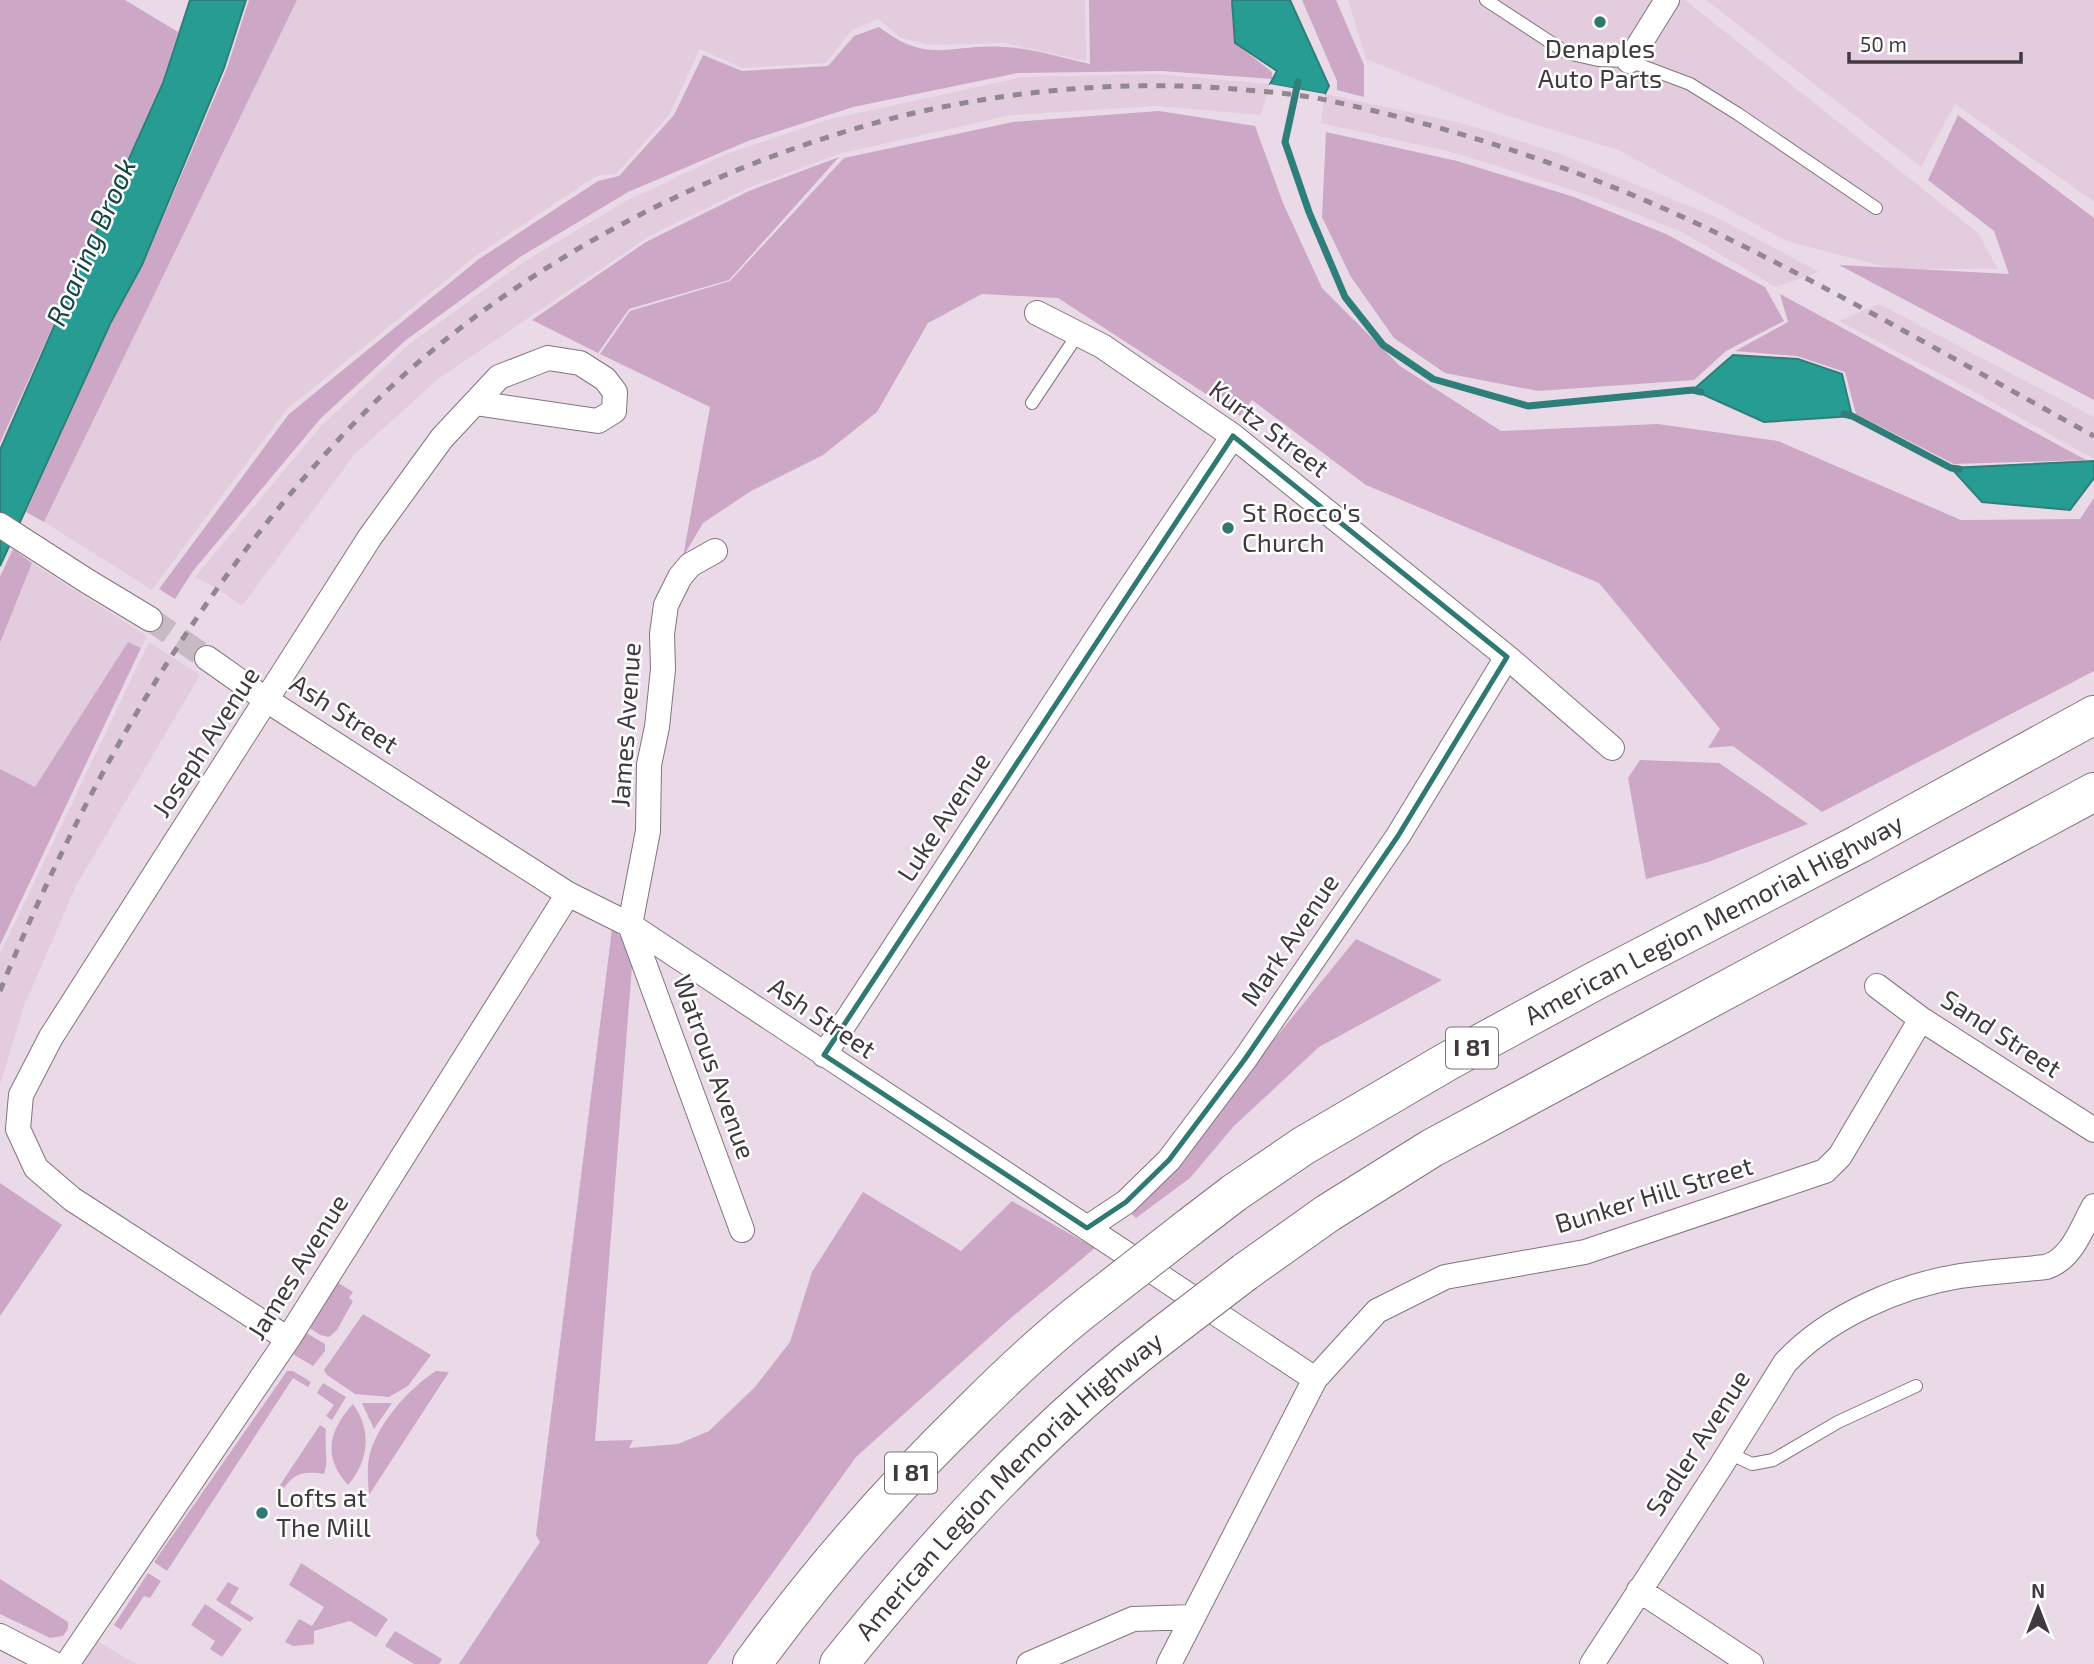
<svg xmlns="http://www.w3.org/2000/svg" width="2094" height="1664" font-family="'Exo 2',sans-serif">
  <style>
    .built { fill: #e2ccde }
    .green { fill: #cca7c6 }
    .water { fill: #269c93; stroke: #2e7f7a; stroke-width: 2 }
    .pier { fill: #eadae7 }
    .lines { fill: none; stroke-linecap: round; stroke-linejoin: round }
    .stream { stroke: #2e7f7a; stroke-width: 7 }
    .street-tunnel { stroke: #c8bac5; stroke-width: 24; stroke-dasharray: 24 12; stroke-linecap: butt }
    .lane-casing { stroke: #82747f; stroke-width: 14 }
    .street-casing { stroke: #82747f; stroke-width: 26 }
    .highway-casing { stroke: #82747f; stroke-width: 40 }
    .lane { stroke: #fff; stroke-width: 12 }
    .street { stroke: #fff; stroke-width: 24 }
    .highway { stroke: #fff; stroke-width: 38 }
    .rail { stroke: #928790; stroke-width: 5; stroke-dasharray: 9 9; stroke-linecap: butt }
    .highway-bridge-casing { stroke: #82747f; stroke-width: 40; stroke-linecap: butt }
    .highway-bridge { stroke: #fff; stroke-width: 38 }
    .marked { fill: none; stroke: #307872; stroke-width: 5; stroke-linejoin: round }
    .poi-dot { fill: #307872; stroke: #fff; stroke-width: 2.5 }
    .labels { text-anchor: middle; stroke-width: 5; stroke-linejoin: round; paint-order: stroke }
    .shield { fill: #fff; stroke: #797579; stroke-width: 2 }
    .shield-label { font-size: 24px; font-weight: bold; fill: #403a3f }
    .poi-label { font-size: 26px; fill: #403a3f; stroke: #fff; text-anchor: start }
    .street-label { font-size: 26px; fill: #403a3f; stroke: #fff }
    .water-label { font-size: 28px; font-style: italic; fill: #154642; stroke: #fff }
  </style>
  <rect width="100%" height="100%" fill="#eadae7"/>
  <path class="built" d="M 297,0 L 1085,0 L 1086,61 L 1003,43 L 930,45 L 901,38 L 878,19 L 851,31 L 826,63 L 742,68 L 700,49 L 669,115 L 616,174 L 596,176 L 477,255 L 286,410 L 152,590 L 44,522 Z
    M 1348,0 L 1685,0 L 1978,233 L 1998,269 L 1893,269 L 1787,241 L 1618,150 L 1505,115 L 1366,59 Z
    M 1706,0 L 2094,0 L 2094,202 L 1955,104 L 1921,167 Z
    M 1155,74 L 1270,84 L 1261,115 L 1156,106 L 1012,115 L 842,153 L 750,187 L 648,237 L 438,379 L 354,455 L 242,606 L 218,589 L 195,577 L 322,425 L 412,342 L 525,261 L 626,201 L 726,154 L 827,120 L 1022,77 Z
    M 1325,94 L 1461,123 L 1558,153 L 1716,217 L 1819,272 L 1776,287 L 1682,232 L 1582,193 L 1455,153 L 1321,123 Z
    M 1879,304 L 2094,417 L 2094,459 L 1967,388 L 1839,321 Z
    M 32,563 L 147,636 L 141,648 L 128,642 L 35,787 L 0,769 L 0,643 Z
    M 149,642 L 200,675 L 76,886 L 24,1006 L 0,1085 L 0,954 Z
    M 87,1635 L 136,1664 L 69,1664 Z"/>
  <path class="green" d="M 0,0 L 125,0 L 178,32 L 162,83 L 0,443 Z
    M 249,0 L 297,0 L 44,522 L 26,512 L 111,324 L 143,265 L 227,68 Z
    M 1089,0 L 1229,0 L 1233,2 L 1235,43 L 1272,72 L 1272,79 L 1162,71 L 1018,73 L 853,107 L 748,141 L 628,192 L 520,257 L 406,340 L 321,418 L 193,571 L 175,599 L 159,589 L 289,414 L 479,259 L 598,181 L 619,176 L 674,115 L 703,55 L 742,71 L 828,66 L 854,36 L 879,27 C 930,66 950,43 1004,47 C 1033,48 1063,58 1090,64 Z
    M 1302,0 L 1336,0 L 1364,65 L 1364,97 L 1337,90 L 1337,81 Z
    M 1159,111 L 1255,126 L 1283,203 L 1322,288 L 1400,366 L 1501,431 L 1658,424 L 1778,441 L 1961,520 L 2080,519 L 2094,498 L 2094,671 L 1822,812 L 1733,746 L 1708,748 L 1720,729 L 1599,583 L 1366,485 L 1252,400 L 1240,416 L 1058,298 L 982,294 L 928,323 L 877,412 L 823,455 L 751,491 L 703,523 L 683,557 L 710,407 L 600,354 L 630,311 L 730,281 L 844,158 L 1013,122 Z
    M 1958,115 L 2094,218 L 2094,400 L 1839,265 L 2009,274 L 1994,231 L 1928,180 Z
    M 1326,132 L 1457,161 L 1574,197 L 1666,234 L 1765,287 L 1784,321 L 1726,351 L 1694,380 L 1538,391 L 1445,373 L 1394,338 L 1351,277 L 1322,217 Z
    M 839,157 L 729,280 L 629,309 L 598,353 L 532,320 L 646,242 L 749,191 Z
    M 1780,294 L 2086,460 L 1954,464 L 1856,414 L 1845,372 L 1797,356 L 1735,351 L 1788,322 Z
    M 13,549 L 32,563 L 0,643 L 0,577 Z
    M 128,642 L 141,648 L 0,945 L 0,769 L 35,787 Z
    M 1640,760 L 1719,763 L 1808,824 L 1708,862 L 1646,879 L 1628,778 Z
    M 612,929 L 631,945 L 632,966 L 595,1441 L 633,1440 L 629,1448 L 678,1444 L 709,1431 L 755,1387 L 790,1342 L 812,1272 L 863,1192 L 961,1251 L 1012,1201 L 1095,1248 L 1012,1317 L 856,1457 L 707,1664 L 459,1664 L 540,1542 L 536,1535 Z
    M 1356,939 L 1442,980 L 1319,1047 L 1234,1126 L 1190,1178 L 1136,1218 L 1126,1209 L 1176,1160 Z
    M 0,1183 L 62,1225 L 0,1316 Z
    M 337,1282 L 353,1292 L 349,1298 L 353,1301 L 337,1330 L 329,1337 L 320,1335 L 308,1327 Z
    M 363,1314 L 431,1355 L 408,1386 L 389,1397 L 355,1394 L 327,1375 L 324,1370 Z
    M 305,1332 L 325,1344 L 325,1351 L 313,1366 L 291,1353 Z
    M 287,1371 L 293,1371 L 311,1382 L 308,1387 L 293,1378 L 167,1571 L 154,1562 Z
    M 436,1371 L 449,1372 L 369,1495 C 368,1483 367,1469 369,1457 C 377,1424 408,1389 436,1371 Z
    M 323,1383 L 346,1397 L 332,1420 L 326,1416 L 334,1405 L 317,1393 Z
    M 362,1403 L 392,1403 L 374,1429 Z
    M 353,1404 C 372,1430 369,1461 348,1485 C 322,1457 329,1430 353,1404 Z
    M 320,1425 L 326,1429 C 324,1444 329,1461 324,1474 C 305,1471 295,1472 284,1488 L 280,1485 Z
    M 301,1563 L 388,1619 L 376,1637 L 350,1621 L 314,1631 L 314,1644 L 293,1646 L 285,1642 L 299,1619 L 312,1626 L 324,1607 L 289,1585 Z
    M 148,1573 L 161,1581 L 150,1598 L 144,1596 L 121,1630 L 114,1625 Z
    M 0,1579 L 68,1622 L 68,1629 L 63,1636 L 50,1638 L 0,1614 Z
    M 228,1582 L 239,1588 L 230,1603 L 254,1618 L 250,1622 L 216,1600 Z
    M 205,1604 L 242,1629 L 222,1657 L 210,1649 L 215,1641 L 191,1625 Z
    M 395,1631 L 442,1659 L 439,1664 L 414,1664 L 385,1646 Z"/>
  <path class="water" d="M 190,0 L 246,0 L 224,68 L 142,265 L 110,324 L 0,566 L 0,450 L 62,308 L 163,83 Z
    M 1232,0 L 1290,0 L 1329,86 L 1325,94 L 1270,84 L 1277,71 L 1235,43 Z
    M 1733,355 L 1798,359 L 1842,374 L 1852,416 L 1764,422 L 1693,390 Z
    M 2094,461 L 2094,478 L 2070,510 L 1982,502 L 1951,468 Z"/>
  <path class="pier" d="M 1270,84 L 1325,94 L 1325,97 L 1269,88 Z"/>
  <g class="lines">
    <path class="stream" d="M 1298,82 L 1285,142 L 1309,212 L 1345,297 L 1383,345 L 1433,379 L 1528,406 L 1693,390 L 1701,392
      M 1844,414 L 1852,416 L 1951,468 L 1959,469"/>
    <path class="street-tunnel" d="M 150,619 L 207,658"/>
    <g class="lane-casing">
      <path id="lane" d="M 1486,0 L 1567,53 L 1598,60 L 1629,61 L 1690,84 L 1738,114 L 1876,208
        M 1032,403 L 1078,334
        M 1729,1453 L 1752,1464 L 1773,1460 L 1838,1422 L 1916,1386"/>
    </g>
    <g class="street-casing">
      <path id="street" d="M 1629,61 L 1667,0
        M 1037,313 L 1102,346 L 1233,436 L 1507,657 L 1612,748
        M 0,525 L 87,581 L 150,619
        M 715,551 L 690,565 L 680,577 L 666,605 L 662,634 L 663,669 L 657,727 L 649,765 L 648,831 L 630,925 L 742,1230
        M 207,658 L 268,701 L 568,894 L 630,925 L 1315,1379 L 1169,1664
        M 1877,986 L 1921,1019 L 2094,1130
        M 824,1055 L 1114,612 L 1233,436
        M 1087,1228 L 1126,1202 L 1169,1160 L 1245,1059 L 1398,836 L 1507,657
        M 288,1339 L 72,1199 L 36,1168 L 18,1129 L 21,1095 L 51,1037 L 370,537 L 442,438 L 499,377 L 548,358 L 580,363 L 605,379 L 615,392 L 614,411 L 598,421 L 475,403
        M 1315,1379 L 1377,1311 L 1445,1277 L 1585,1252 L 1825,1171 L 1840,1156 L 1921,1019
        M 1639,1590 L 1751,1664
        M 0,1636 L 54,1664
        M 67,1664 L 288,1339 L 568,894
        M 1029,1664 L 1133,1619 L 1193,1617
        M 1592,1664 L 1719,1469 L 1785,1363 C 1827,1317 1899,1286 1960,1276 C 1988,1272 2017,1270 2046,1267 C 2072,1259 2081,1229 2094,1206"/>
    </g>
    <g class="highway-casing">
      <g id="highway">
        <path id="s1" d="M 1187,1229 L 1234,1193 L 1303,1146 L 1448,1061 L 1593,982 L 1859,844 L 2094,715"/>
        <path d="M 1245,1272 L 1328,1213 L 1432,1148 L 2094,792"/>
        <path d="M 752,1664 C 817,1575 890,1491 969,1414 C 1008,1375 1048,1337 1092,1303"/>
        <path id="s2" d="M 839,1664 C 935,1545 1038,1430 1160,1337"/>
      </g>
    </g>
    <use href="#lane" class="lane"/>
    <use href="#street" class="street"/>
    <use href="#highway" class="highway"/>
    <path class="rail" d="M 0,991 C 88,776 207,569 373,404 C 516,263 720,159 914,113 C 1017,90 1118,81 1223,88 C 1257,91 1292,93 1326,100 C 1464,129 1602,176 1729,239 C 1853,300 1973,370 2094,436"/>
    <g class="highway-bridge-casing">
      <path id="highway-bridge" d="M 1092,1303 L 1187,1229
        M 1160,1337 L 1245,1272"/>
    </g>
    <use href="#highway-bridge" class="highway-bridge"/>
  </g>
  <path class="marked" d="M 1233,436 L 1507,657 L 1398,836 L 1245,1059 L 1169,1160 L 1126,1202 L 1087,1228 L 824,1055 Z"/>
  <g class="poi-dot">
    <circle cx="1600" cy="22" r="7"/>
    <circle cx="1228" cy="528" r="7"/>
    <circle cx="262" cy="1513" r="7"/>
  </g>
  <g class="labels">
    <g class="shield">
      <rect x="1446" y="1027.5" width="52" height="41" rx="5"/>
      <rect x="885" y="1452.5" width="52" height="41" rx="5"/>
    </g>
    <g class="shield-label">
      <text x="1472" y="1056">I 81</text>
      <text x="911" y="1481">I 81</text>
    </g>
    <g class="poi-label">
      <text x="1600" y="58" text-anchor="middle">Denaples<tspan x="1600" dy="30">Auto Parts</tspan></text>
      <text x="1242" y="522">St Rocco's<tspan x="1242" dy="30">Church</tspan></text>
      <text x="276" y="1507">Lofts at<tspan x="276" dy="30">The Mill</tspan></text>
    </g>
    <g class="street-label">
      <text transform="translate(1269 429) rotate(37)" y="9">Kurtz Street</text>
      <text transform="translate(344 714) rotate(33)" y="9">Ash Street</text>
      <text transform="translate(626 725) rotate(-86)" y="9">James Avenue</text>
      <text transform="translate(206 742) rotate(-57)" y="9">Joseph Avenue</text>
      <text transform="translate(944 817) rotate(-57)" y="9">Luke Avenue</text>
      <text dy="9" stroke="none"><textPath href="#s1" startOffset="612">American Legion Memorial Highway</textPath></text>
      <text transform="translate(1290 940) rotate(-56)" y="9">Mark Avenue</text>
      <text transform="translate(822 1018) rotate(34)" y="9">Ash Street</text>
      <text transform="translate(2001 1034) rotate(33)" y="9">Sand Street</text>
      <text transform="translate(714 1067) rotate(70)" y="9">Watrous Avenue</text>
      <text transform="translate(1654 1195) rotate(-17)" y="9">Bunker Hill Street</text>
      <text transform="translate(298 1267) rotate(-58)" y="9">James Avenue</text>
      <text transform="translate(1698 1443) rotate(-57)" y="9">Sadler Avenue</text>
      <text dy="9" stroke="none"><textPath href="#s2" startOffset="247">American Legion Memorial Highway</textPath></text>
    </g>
    <g class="water-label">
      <text transform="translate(91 242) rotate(-66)" y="10">Roaring Brook</text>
    </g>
  </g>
  <g transform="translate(2038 1608)" stroke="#ffffff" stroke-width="5" paint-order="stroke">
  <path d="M0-5L12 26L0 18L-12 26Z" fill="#403a3f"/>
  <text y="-10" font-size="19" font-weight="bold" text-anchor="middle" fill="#403a3f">N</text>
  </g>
  <path d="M1849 52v10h172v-10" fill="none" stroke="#403a3f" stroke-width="3.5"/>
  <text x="1860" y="52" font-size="21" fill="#403a3f" stroke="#ffffff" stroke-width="5" paint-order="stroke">50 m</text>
</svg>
